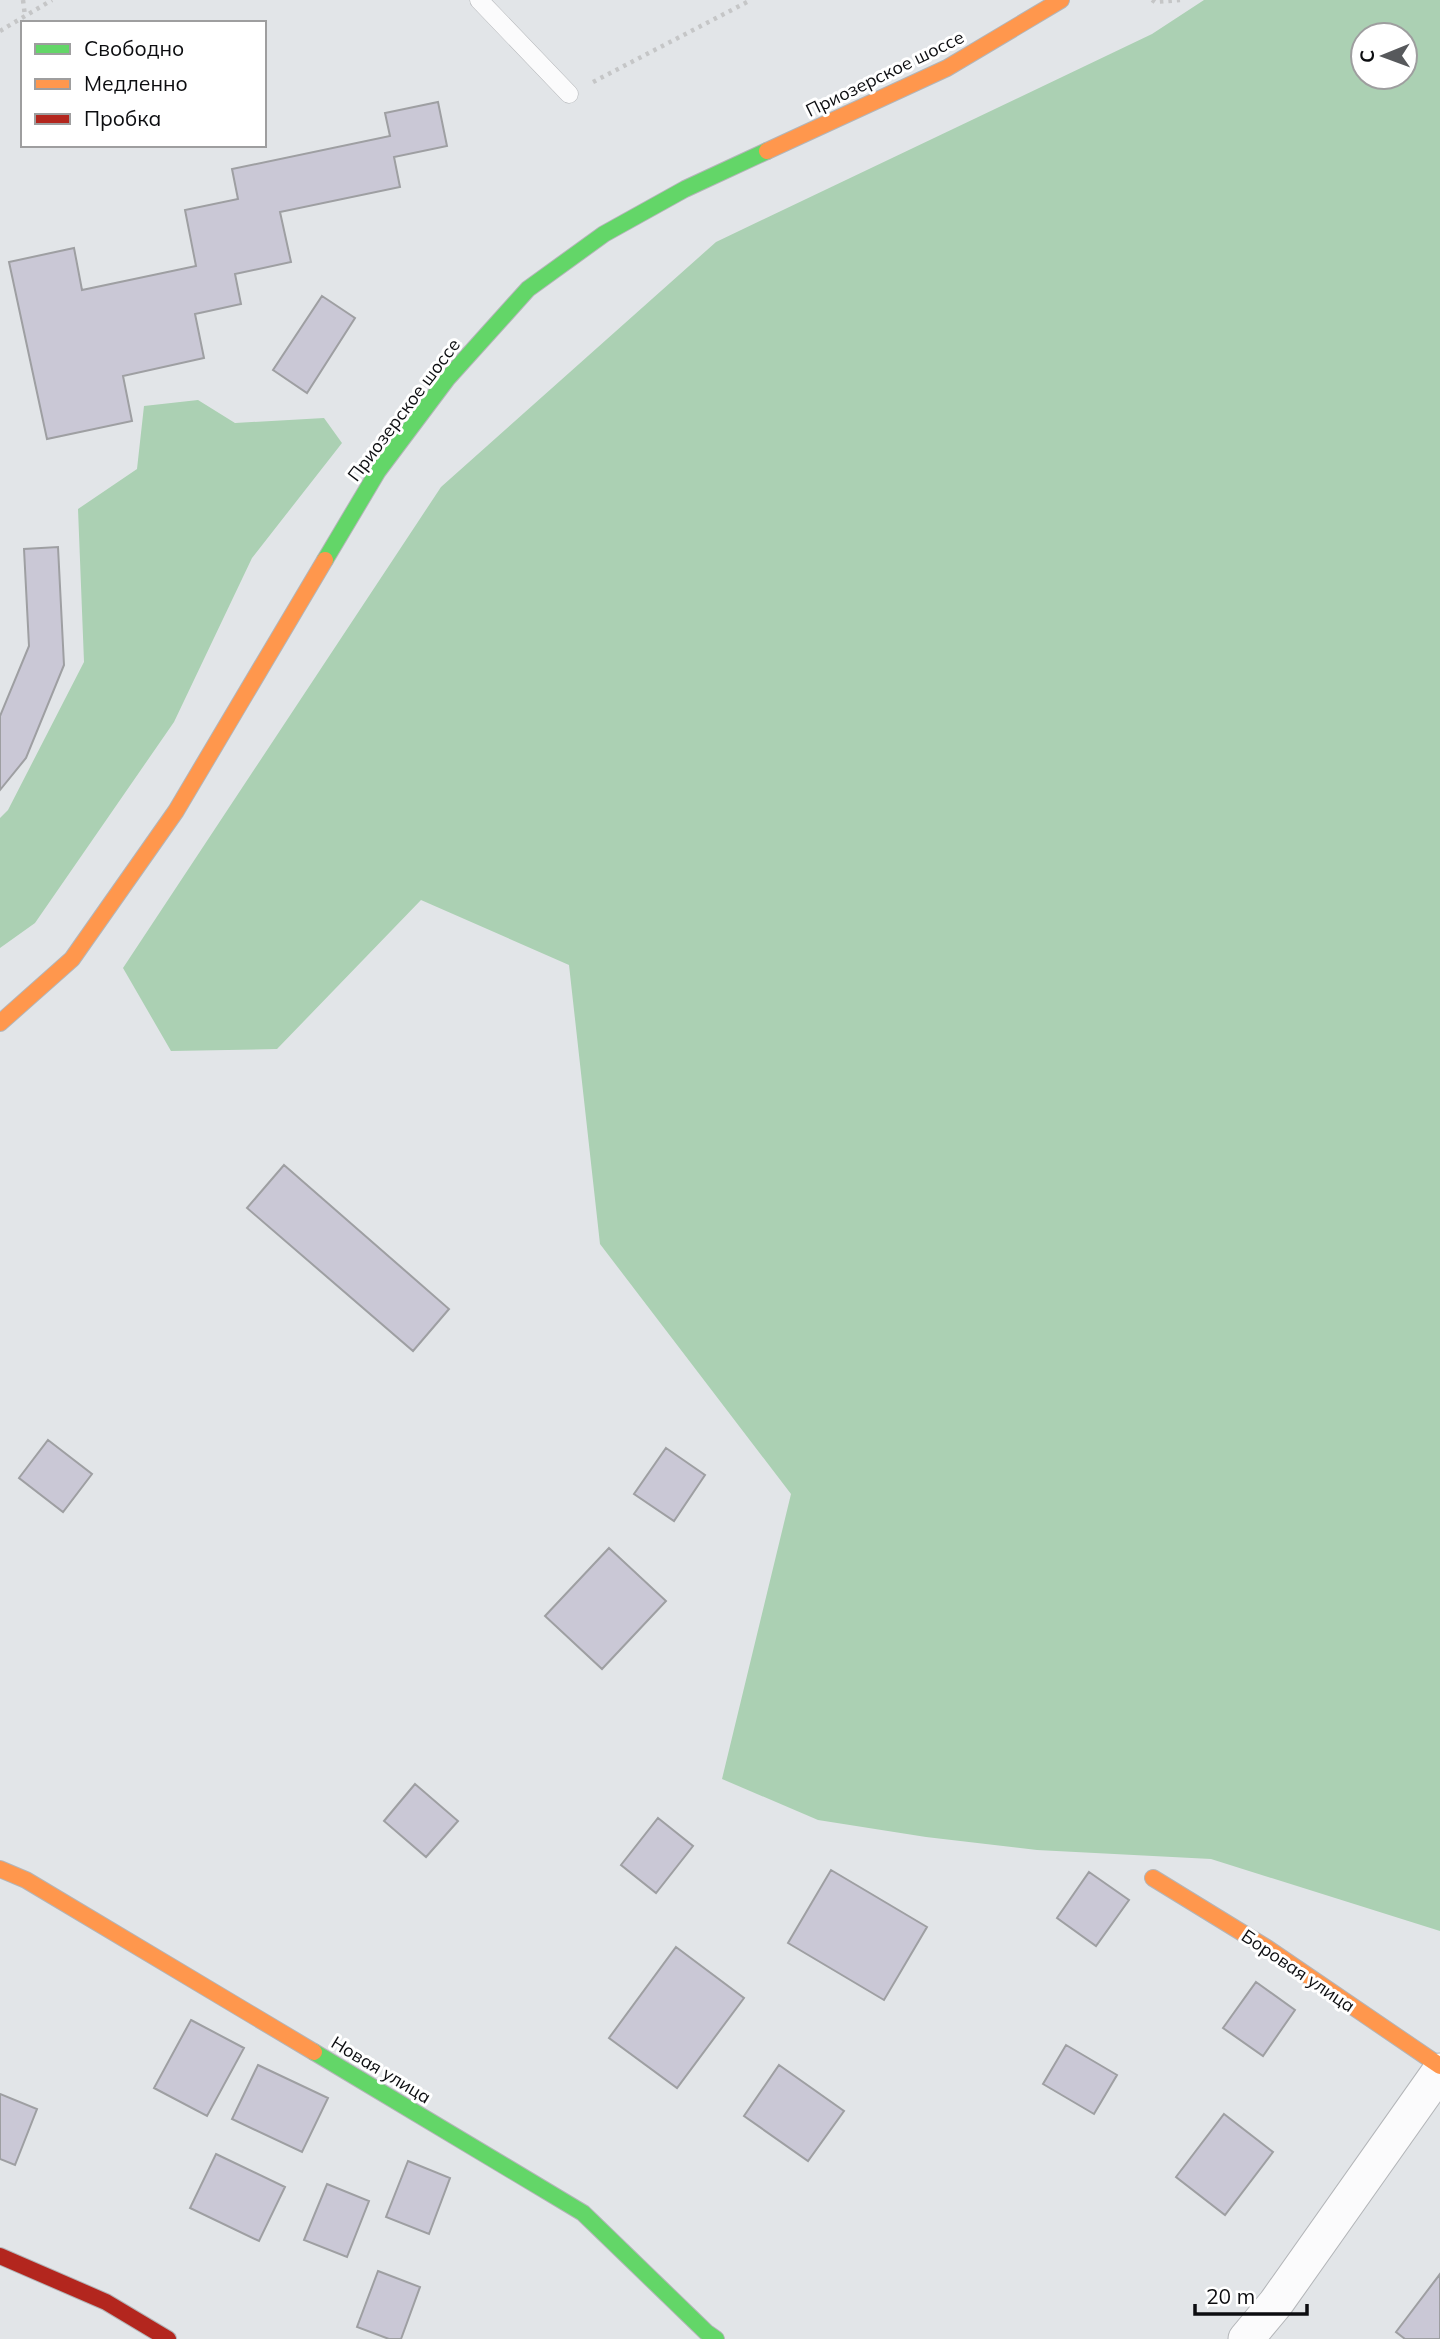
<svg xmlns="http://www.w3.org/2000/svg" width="1440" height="2339" font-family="Mulish,sans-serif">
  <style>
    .forest { fill: #abd0b3; fill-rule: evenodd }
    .building { fill: #cac8d6; stroke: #9e9fa2; stroke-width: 2 }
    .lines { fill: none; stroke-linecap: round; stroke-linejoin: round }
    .lane-casing { stroke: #b3b5b8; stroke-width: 19 }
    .street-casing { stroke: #b3b5b8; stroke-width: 37 }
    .fast-casing { stroke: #b3b5b8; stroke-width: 18 }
    .slow-casing { stroke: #b3b5b8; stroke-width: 18 }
    .jam-casing { stroke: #b3b5b8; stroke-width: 18 }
    .path { stroke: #c5c6c7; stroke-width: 4.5; stroke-dasharray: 3.5 5; stroke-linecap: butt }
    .lane { stroke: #fbfbfc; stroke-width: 18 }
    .street { stroke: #fbfbfc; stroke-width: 35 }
    .fast { stroke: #63d668; stroke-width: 16 }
    .slow { stroke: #ff974d; stroke-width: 16 }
    .jam { stroke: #b3261e; stroke-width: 16 }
    .labels { text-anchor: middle; stroke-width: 6; stroke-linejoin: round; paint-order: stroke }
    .street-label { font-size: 18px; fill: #0c0d10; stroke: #fff }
  </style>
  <rect width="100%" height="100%" fill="#e2e5e8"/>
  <path class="forest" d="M 1204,0 L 1440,0 L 1440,1931 L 1211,1859 L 1037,1850 L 926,1837 L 818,1820 L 722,1779 L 791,1494 L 600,1244 L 569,965 L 421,900 L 277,1049 L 171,1051 L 123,968 L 441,487 L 716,242 L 1152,34 ZM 1363,35 L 1405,35 L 1405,77 L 1363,77 Z
    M 198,400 L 235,423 L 324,418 L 342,443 L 252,558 L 174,722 L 35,923 L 0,948 L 0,818 L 8,810 L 84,662 L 78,509 L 137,469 L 144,406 Z"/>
  <path class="building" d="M 438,102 L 447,146 L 394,157 L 400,187 L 280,212 L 291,262 L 235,274 L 241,304 L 195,314 L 204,358 L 123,376 L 132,421 L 47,439 L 9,262 L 74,248 L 82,290 L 196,266 L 185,210 L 238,199 L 232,169 L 390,136 L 385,113 Z
    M 322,296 L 355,318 L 307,393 L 273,370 Z
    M 58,547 L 64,665 L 26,758 L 0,790 L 0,716 L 29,646 L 24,549 Z
    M 284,1165 L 449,1309 L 413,1351 L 247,1208 Z
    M 48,1440 L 92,1474 L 63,1512 L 19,1478 Z
    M 666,1448 L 705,1475 L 674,1521 L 634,1494 Z
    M 609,1548 L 666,1601 L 602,1669 L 545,1616 Z
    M 415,1784 L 458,1821 L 426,1857 L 384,1821 Z
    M 658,1818 L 693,1846 L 656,1893 L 621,1865 Z
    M 831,1870 L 927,1927 L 884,2000 L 788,1943 Z
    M 1089,1872 L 1129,1900 L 1096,1946 L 1057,1918 Z
    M 676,1947 L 744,1998 L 677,2088 L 609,2038 Z
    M 1256,1982 L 1295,2010 L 1263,2056 L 1223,2028 Z
    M 191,2020 L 244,2048 L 207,2116 L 154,2088 Z
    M 1066,2045 L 1117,2075 L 1094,2114 L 1043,2084 Z
    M 258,2065 L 328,2098 L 302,2152 L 232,2119 Z
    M 779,2065 L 844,2111 L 808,2161 L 744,2116 Z
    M 0,2094 L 37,2109 L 15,2165 L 0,2159 Z
    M 1224,2114 L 1273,2152 L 1225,2215 L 1176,2177 Z
    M 216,2154 L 285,2187 L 259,2241 L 190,2208 Z
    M 408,2161 L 450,2178 L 429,2234 L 386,2217 Z
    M 327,2184 L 369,2201 L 347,2257 L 304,2240 Z
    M 378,2271 L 420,2287 L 401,2339 L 389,2339 L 357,2327 Z
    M 1440,2274 L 1440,2339 L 1405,2339 L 1396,2332 Z"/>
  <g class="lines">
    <g class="lane-casing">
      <path id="lane" d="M 479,0 L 569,94"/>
    </g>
    <g class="street-casing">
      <path id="street" d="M 1246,2339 L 1276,2303 L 1440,2071"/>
    </g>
    <g class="fast-casing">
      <path id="fast" d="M 325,560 L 378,471 L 447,379 L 528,289 L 604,234 L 685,189 L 767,151
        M 314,2052 L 583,2213 L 706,2332 L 716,2339"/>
    </g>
    <g class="slow-casing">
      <path id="slow" d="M 767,151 L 947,68 L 1061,0
        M 0,1023 L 72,959 L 176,811 L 325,560
        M 0,1869 L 26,1880 L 314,2052
        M 1153,1878 L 1267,1948 L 1440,2066"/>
    </g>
    <g class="jam-casing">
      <path id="jam" d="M 0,2256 L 106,2302 L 168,2339"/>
    </g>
    <path class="path" d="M 23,0 L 25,16
      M 1152,0 L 1155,2 L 1180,0
      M 0,31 L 52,0
      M 593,82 L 751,0"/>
    <use href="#lane" class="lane"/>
    <use href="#street" class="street"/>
    <use href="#fast" class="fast"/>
    <use href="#slow" class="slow"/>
    <use href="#jam" class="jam"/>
  </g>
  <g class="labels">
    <g class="street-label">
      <text transform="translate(885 74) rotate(-26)" y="6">Приозерское шоссе</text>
      <text transform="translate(404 410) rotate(-53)" y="6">Приозерское шоссе</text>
      <text transform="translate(1298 1971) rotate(34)" y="6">Боровая улица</text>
      <text transform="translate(381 2070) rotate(31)" y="6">Новая улица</text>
    </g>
  </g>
  <rect x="21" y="21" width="245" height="126" fill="#ffffff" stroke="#9e9e9f" stroke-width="2"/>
  <rect x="35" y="44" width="35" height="10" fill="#63d668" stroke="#9e9e9f" stroke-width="2"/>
  <text x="84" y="56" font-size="21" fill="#0c0d10">Свободно</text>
  <rect x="35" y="79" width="35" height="10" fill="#ff974d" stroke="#9e9e9f" stroke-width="2"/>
  <text x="84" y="91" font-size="21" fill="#0c0d10">Медленно</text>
  <rect x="35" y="114" width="35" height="10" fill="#b3261e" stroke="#9e9e9f" stroke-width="2"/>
  <text x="84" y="126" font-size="21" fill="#0c0d10">Пробка</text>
  <g transform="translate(1384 56) rotate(269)"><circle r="33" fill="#ffffff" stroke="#9e9e9f" stroke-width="2"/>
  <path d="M0-5L12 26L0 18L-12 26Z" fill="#57595c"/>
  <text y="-10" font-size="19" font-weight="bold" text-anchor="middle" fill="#0c0d10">С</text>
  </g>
  <path d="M1195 2304v10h112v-10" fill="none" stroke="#0c0d10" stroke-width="3.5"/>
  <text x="1206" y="2304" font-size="21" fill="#0c0d10" stroke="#ffffff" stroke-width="5" paint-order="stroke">20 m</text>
</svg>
